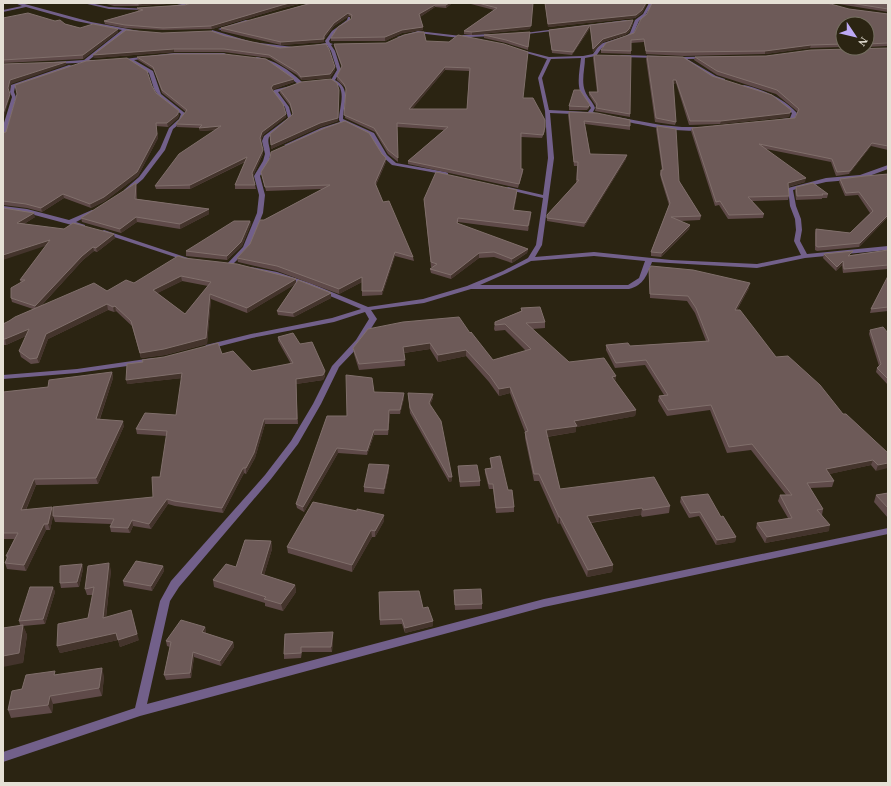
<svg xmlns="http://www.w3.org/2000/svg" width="891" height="786" font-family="'Times New Roman',serif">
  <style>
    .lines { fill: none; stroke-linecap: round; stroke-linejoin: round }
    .street { fill: #72608a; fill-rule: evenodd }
    .wall { fill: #5f4a49; fill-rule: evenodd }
    .shaded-wall { fill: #44342c }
    .building { fill: #6d5a58; stroke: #806f6b; fill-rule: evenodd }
  </style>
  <rect width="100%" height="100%" fill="#2b2412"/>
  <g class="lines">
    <path class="street" d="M 15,3 L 21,3 L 91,22 L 139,31 L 137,32 L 126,31 L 89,60 L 95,60 L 95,62 L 56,64 L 54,64 L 54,62 L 84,60 L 122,30 L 76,21 L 26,7 L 3,12 L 3,10 L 22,6 Z
      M 83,3 L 90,3 L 109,7 L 149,9 L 147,10 L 109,9 Z
      M 187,3 L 195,3 L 169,8 L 167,7 Z
      M 311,3 L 317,3 L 261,19 L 258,18 Z
      M 649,3 L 653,3 L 645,16 L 639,21 L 633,35 L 628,38 L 605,45 L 601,49 L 596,56 L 585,58 C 585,68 581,81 585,91 C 587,97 593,102 595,108 L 593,112 L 596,113 L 596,115 L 550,113 L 554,158 L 542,245 L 535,257 L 594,252 L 671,260 L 757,264 L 801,255 L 794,241 L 796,230 L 795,219 L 790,206 L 788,188 L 826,178 L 860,175 L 888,165 L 888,169 L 861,179 L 826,182 L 793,190 L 796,206 L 801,219 L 802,230 L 800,241 L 807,254 L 888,246 L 888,250 L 805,258 L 757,268 L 652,262 C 647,275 644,285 629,289 L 471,289 L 424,303 L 371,310 L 377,319 L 362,343 L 339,367 L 321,404 L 298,444 L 271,479 L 179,587 L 170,601 L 147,704 L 544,599 L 888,528 L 888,534 L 544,607 L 140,716 L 3,762 L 3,752 L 135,708 L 160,601 L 171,581 L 265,475 L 291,441 L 313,404 L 332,366 L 356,340 L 369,319 L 365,312 L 334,322 L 252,338 L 209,349 L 206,349 L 205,347 L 206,345 L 251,334 L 332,318 L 361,309 C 324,293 289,279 251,269 L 251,267 L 277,272 L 310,283 L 368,307 L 423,299 L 467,286 L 503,271 L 528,258 L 536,245 L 543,198 L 505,189 L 508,187 L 543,195 L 548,158 L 545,111 L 538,78 L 547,59 L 516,50 L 518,49 L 549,57 L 583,56 L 593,54 L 598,47 L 603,43 L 626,36 L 630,33 L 635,20 L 643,14 ZM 581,58 C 580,68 577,81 580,91 C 583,97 588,102 591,108 L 588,112 L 549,110 L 542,78 L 551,59 ZM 594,256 L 645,261 L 639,278 L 628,285 L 480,285 L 507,273 L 531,261 Z
      M 348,17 L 350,17 L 350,21 L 335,32 L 329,41 L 330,43 L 333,44 L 331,45 L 335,51 L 341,70 L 335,80 C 352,89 343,104 343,119 L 374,133 L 387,155 L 396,163 L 446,172 L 448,173 L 448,175 L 392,165 L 383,157 L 370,135 L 345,123 L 325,130 L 289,146 L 284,145 L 321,128 L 340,122 L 339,120 C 339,110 345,95 339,86 C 337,84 333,82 331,80 L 337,70 L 331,51 L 327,45 L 317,46 L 315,45 L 326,43 L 325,41 L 332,31 L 347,20 Z
      M 246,20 L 249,21 L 221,30 L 218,29 Z
      M 627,20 L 626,22 L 519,35 L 517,34 Z
      M 212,30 L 252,42 L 293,47 C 277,54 228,38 211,32 Z
      M 418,31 L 461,36 L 463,35 L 495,34 L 497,35 L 495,36 L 469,37 L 470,38 L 468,39 L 418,33 L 399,38 L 397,37 Z
      M 174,53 L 224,53 L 226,54 L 224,55 L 174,55 L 134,60 L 153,71 L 161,94 L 186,114 L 183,121 L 173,129 L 165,150 L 143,179 L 128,192 L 124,192 L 124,190 L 139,177 L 160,149 L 169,128 L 179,119 L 181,114 L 158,95 L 154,89 L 149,73 L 129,60 L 118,61 L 116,60 Z
      M 621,55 L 658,56 L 660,57 L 658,58 L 620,57 L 619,56 Z
      M 742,56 L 744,57 L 743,58 L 687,59 L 716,76 L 725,79 L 725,81 L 723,81 L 712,78 L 681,58 L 683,57 Z
      M 257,57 C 275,60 289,70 302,82 L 305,82 L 307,83 L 278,92 L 289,107 L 292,118 L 269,137 C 267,143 270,146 270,152 C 271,161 264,169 260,176 L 265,195 L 263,213 L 249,248 L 231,266 L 229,267 L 226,265 L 243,247 L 257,213 L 259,195 L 254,176 L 263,161 L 265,154 L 262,141 L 264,136 L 288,118 L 285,107 L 273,92 L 274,90 L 298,84 L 273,65 L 256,59 L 256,57 Z
      M 69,65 L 73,66 L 15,87 L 14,92 L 16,97 L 6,135 L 3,137 L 3,126 L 12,97 L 10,92 L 11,85 Z
      M 744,85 C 764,90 783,98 797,113 L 794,120 L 782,121 L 782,119 L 790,118 L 792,113 C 777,100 762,92 742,87 L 742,86 Z
      M 617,117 L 661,125 L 682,127 L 703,127 L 705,128 C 691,136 634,124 617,119 Z
      M 3,206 L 27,209 L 69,220 L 92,210 L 96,210 L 97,211 L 76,222 L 85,225 L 85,227 L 83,228 L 27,213 L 3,210 Z
      M 104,230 L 188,258 L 189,259 L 186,261 L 184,260 L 102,233 L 102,231 Z
      M 153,358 L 157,360 L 156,362 L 77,373 L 3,379 L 3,375 L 77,369 Z"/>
  </g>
  <path class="wall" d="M 103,3 L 181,3 L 139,6 L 114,6 Z
    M 191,3 L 303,3 L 283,8 L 212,29 L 163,30 L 125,28 L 105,24 L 104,21 L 138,11 L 137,8 L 185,5 Z
    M 312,3 L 451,4 L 446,8 L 435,7 L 420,17 L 423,27 L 423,30 L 402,33 L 385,41 L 331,41 L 331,38 L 351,19 L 352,17 L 349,16 L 334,26 L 324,39 L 324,42 L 281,45 L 221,31 L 221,28 Z
    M 467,3 L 533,3 L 530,29 L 472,35 L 464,34 L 464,31 L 494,10 Z
    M 545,3 L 647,3 L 642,13 L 635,18 L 548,27 Z
    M 832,3 L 888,3 L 888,12 Z
    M 849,9 L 888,14 L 888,46 L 867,47 L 867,24 L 843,24 L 843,47 L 810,48 L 765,54 L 684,56 L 646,54 L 644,42 L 631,43 L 631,54 L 601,53 L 601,50 L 634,33 L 647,14 Z
    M 3,18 L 65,24 L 80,28 L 118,29 L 118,32 L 83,59 L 3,63 Z
    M 633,23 L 629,32 L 625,35 L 603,42 L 593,52 L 590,25 Z
    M 590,28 L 572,55 L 552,53 L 549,30 Z
    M 530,32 L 528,50 L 506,43 L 484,38 L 484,35 Z
    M 162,33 L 225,36 L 335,70 L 330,78 L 302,80 L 297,75 L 270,58 L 224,52 L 174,52 L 94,58 L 93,55 Z
    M 426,41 L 523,98 L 545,131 L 542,138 L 521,137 L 521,169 L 523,172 L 518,188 L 408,164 L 408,161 L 444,130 L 397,127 L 398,162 L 388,154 L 375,132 L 345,118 L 346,91 L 345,87 L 337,80 L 337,76 L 342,68 L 334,46 L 334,44 L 386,43 ZM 445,70 L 469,71 L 467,109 L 412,109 Z
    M 888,48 L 888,150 L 871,146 L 849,174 L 836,176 L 831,162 L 766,149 L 805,182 L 788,187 L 789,196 L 788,200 L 752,201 L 764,214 L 763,218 L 728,219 L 719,205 L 715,206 L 691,131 L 692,128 L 795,118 L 798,112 L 776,94 L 717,75 L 694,60 L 695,57 L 766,56 Z
    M 594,55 L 630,114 L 630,117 L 595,111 L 596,106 L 589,95 L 589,92 L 597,92 L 593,58 Z
    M 647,56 L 712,76 L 790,113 L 789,117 L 720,124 L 689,125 L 676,83 L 673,84 L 676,122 L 675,125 L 655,122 L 646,59 Z
    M 137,57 L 294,79 L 294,82 L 274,89 L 273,90 L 286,117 L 263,135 L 261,141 L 263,154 L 253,176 L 256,189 L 235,189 L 235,185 L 245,162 L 190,189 L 156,189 L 155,186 L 215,130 L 200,131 L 199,128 L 177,127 L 176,124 L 186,112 L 162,93 L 154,70 L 138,60 Z
    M 152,86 L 156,93 L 179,111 L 179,114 L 178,118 L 168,127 L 156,126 L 158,138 L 138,176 L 105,201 L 91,208 L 64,198 L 42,212 L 27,208 L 3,205 L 3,133 Z
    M 280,90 L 339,94 L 338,121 L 320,127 L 271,149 L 293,115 L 290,106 L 280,93 Z
    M 590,105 L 589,108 L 587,110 L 569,110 L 569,106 Z
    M 569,112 L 630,126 L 630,130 L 585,124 L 590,154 L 626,159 L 584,227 L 547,221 L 547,215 L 576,183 L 577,166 L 574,166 L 568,115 Z
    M 657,126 L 679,181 L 701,216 L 700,220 L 680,221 L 690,225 L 689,229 L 661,257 L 651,256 L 651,252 L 669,205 L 661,179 L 660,174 L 661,170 L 662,170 L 656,129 Z
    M 386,162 L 376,185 L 383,202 L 413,257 L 414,261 L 395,256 L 382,295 L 362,296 L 362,282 L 339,294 L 277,271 L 238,262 L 237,258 L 250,244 L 264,220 L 322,189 L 266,191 L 261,172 Z
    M 888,174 L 888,217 L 859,247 L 817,251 L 815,250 L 815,233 L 816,229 L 850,233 L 870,213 L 858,195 L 845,196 L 839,182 L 840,179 Z
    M 137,187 L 137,199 L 209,209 L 209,214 L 180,229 L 137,222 L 121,233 L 82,222 L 81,218 Z
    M 796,187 L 828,194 L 827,198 L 822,198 L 822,199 L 796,200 L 795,191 Z
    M 517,190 L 517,194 L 514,210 L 531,216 L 528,231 L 458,222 L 458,224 L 528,249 L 527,253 L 512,263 L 494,257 L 479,258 L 451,279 L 431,273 L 430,269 L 433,267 L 431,267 L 424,199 Z
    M 3,208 L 35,217 L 24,224 L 115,238 L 97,252 L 94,251 L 83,260 L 41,306 L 107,291 L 134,283 L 184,258 L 296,279 L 296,283 L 331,298 L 294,317 L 278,315 L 277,311 L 295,284 L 247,313 L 211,299 L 207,344 L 165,355 L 141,358 L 132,326 L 116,311 L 114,312 L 108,310 L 48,339 L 39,363 L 31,364 L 21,357 L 19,351 L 26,336 L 6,345 L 3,345 L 3,324 L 33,309 L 12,302 L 11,298 L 21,283 L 20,280 L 46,246 ZM 182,281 L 208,286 L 185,314 L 157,293 Z
    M 250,221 L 251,224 L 242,246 L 227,260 L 186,256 L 186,251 Z
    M 888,250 L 888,269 L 843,273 L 842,265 L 836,271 L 823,258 L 824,254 L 852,255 L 851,255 Z
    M 649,269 L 749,288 L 737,310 L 776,357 L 888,453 L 876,471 L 871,465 L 829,474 L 834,481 L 832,487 L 810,488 L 823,509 L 822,515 L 829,531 L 765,543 L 756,528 L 757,523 L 788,518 L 778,501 L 780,495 L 786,495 L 751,450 L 727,453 L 710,410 L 667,416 L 658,401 L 659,396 L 664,395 L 645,365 L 615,368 L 606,350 L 606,345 L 630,346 L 706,341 L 695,313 L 687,301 L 650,298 L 649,274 Z
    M 888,276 L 888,311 L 870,313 L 871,309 Z
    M 521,308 L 545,322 L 545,328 L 532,329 L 569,362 L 616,376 L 615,381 L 636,410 L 635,416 L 576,427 L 576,432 L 547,437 L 560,489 L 670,506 L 669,513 L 642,517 L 641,515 L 591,523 L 613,565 L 612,572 L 587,577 L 560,523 L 558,524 L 539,481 L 534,481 L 525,438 L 525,432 L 510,393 L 499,396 L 489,382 L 466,356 L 438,362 L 430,349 L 404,353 L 405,366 L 359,370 L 354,354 L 353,348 L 470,333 L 493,360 L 526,351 L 505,330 L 495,331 L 494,329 L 495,322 L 521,311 Z
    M 870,330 L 888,333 L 888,385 L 876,372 L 877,368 L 879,366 L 869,334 Z
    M 278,337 L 300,344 L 325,376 L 323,380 L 296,384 L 298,424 L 265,424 L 255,458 L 246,474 L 244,473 L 223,513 L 175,506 L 168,504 L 151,529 L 133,526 L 130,533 L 111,532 L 110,527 L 111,524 L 55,522 L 53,516 L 50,530 L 46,530 L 26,571 L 7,569 L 5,563 L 7,559 L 6,556 L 14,539 L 3,539 L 3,390 L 4,392 L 48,387 L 112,372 L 113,378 L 100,419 L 124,426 L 98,484 L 36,485 L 26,510 L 52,507 L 53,509 L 153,497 L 160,477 L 167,436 L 137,434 L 136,429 L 176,415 L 182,378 L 127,384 L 222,354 L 252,371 L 291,364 L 278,341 Z
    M 374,392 L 404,398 L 400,414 L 390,414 L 388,435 L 374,435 L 367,455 L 338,453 L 304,512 L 297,508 L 296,504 L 347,416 Z
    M 408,393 L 433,398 L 430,405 L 452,477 L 452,481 L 449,482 L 410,413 Z
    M 490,458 L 508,490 L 514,507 L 514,512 L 496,513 L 493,489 L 489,489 L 485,473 L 485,469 L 491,468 Z
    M 389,465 L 389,470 L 384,494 L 364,492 L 364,487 Z
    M 458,466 L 480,481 L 480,486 L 460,487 L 458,470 Z
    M 888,493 L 888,518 L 874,502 L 876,495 Z
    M 681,497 L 721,517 L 736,537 L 735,542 L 716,545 L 699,516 L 689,518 L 680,502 Z
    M 384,521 L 375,537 L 372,537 L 352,572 L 288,553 L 287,547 Z
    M 271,541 L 272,549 L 264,575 L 295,585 L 296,592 L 283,611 L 265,606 L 265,603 L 214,587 L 213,580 L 236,567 Z
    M 82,564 L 83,569 L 79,587 L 61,588 L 60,583 Z
    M 163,566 L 164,571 L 152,591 L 124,586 L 123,581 Z
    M 111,570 L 106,618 L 139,640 L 120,647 L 118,640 L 60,653 L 57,646 L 88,618 L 93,595 L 87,595 L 85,589 Z
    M 53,587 L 55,592 L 45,624 L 23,626 L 27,635 L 23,663 L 20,625 L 19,621 Z
    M 454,590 L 482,604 L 482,609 L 455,610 Z
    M 379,592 L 423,608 L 433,621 L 433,626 L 405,633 L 402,624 L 380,625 Z
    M 205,627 L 206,632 L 206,633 L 233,642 L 234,647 L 221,666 L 194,657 L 191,678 L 166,680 L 164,675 L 170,647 L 167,646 L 166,641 Z
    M 285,634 L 333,637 L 332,652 L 302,652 L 301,658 L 284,659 L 284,654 Z
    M 57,675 L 104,676 L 102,696 L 53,704 L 52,713 L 11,718 L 8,710 L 22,689 Z"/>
  <path class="shaded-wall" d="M 147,3 L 181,3 L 139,6 L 138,4 Z
    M 290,3 L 303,3 L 283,8 L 212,29 L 211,26 L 282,5 Z
    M 449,3 L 455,3 L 451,4 L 446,8 L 446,5 Z
    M 533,3 L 530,29 L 472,35 L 472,32 Z
    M 647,3 L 642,13 L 635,18 L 548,27 L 548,24 Z
    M 435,5 L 435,7 L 420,17 L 419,14 Z
    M 348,13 L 349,16 L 334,26 L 324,39 L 324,36 L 334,23 Z
    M 633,20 L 633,23 L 629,32 L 625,35 L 603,42 L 593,52 L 593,49 L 603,39 Z
    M 590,25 L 590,28 L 572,55 L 573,52 Z
    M 423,27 L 423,30 L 402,33 L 385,41 L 385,37 L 402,30 Z
    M 118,29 L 118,32 L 83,59 L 83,55 Z
    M 324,39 L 324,42 L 281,45 L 281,42 Z
    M 811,45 L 810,48 L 765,54 L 765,51 Z
    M 174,49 L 174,52 L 94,58 L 93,55 Z
    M 66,62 L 66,65 L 11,84 L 9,92 L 8,88 L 10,80 Z
    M 335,67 L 335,70 L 330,78 L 302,80 L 301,77 Z
    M 445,67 L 445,70 L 409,113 L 409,109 Z
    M 294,79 L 294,82 L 274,89 L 272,91 L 271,88 L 273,85 Z
    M 673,80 L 676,80 L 676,83 L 673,84 Z
    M 339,90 L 338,121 L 320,127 L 271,149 L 271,145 Z
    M 10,94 L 10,97 L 3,121 L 3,114 Z
    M 791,110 L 789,117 L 720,124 L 721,121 Z
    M 179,111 L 179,114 L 178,118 L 168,127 L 167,123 Z
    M 286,114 L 286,117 L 263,135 L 261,141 L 260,138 L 262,132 Z
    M 156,123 L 158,138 L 138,176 L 105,201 L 91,208 L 90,204 Z
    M 221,126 L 221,129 L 200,131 L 199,128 Z
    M 872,143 L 871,146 L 849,174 L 850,171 Z
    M 263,150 L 263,154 L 253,176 L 252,173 Z
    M 627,155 L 626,159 L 584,227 L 585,223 Z
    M 247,157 L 248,160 L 190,189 L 190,185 Z
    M 386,158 L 386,162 L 375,186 L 375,183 Z
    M 523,169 L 523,172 L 518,188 L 519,184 Z
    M 806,178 L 805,182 L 787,187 L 788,183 Z
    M 136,183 L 137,187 L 136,204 L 135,199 Z
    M 517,190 L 517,194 L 513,214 L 513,210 Z
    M 63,194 L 64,198 L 42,212 L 41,208 Z
    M 209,209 L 209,214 L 180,229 L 180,224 Z
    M 531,212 L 531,216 L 528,231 L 528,226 Z
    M 34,213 L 35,217 L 19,227 L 17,223 Z
    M 888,215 L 888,217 L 859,247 L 860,243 Z
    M 136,217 L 137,222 L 121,233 L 120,229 Z
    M 250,221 L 251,224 L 242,246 L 227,260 L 227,256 Z
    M 690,225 L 689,229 L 661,257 L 662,253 Z
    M 114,234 L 115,238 L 97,252 L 96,248 Z
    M 50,240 L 51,244 L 3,260 L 3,255 Z
    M 93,247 L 94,251 L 83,260 L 37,310 L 35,306 L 82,256 Z
    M 528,249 L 527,253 L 512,263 L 512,259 Z
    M 395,252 L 395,256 L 382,295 L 382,291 Z
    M 479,253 L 479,258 L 451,279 L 451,275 Z
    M 843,261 L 842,265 L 836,271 L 837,267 Z
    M 181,276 L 182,281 L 154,295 L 153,290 Z
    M 362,277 L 362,282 L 339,294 L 339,289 Z
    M 296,279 L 296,284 L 247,313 L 247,308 Z
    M 750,283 L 749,288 L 734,315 L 735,310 Z
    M 331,293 L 331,298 L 294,317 L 293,313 Z
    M 210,294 L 211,299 L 207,344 L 165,355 L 141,358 L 140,353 Z
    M 107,304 L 108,310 L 48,339 L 39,363 L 37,358 L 46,334 Z
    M 115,306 L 116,311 L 114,312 L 113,307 Z
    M 29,329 L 30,334 L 6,345 L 5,339 Z
    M 430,343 L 430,349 L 403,353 L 403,347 Z
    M 466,350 L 466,356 L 438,362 L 438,355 Z
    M 325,371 L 325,376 L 323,380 L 296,384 L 298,424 L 296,379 Z
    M 112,372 L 113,378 L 98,424 L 96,419 Z
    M 182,373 L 183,378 L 127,384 L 126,380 Z
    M 616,376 L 615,383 L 612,377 Z
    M 510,387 L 510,393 L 499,396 L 499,389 Z
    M 404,393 L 404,398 L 400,414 L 400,410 Z
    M 433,394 L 433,398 L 429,408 L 429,403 Z
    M 389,410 L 390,414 L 388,435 L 388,430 Z
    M 636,410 L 635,416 L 576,427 L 576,432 L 545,437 L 546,430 L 574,421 Z
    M 264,419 L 265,424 L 255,458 L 246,474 L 246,468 Z
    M 123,421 L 124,426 L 98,484 L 96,478 Z
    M 374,430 L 374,435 L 367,455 L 367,451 Z
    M 337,448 L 338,453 L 304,512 L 303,507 Z
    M 873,460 L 871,465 L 825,475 L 826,469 Z
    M 888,463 L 888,468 L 876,471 L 878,465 Z
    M 389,465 L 389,470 L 384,494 L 384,489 Z
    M 243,468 L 244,473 L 223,513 L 222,508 Z
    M 449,477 L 452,477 L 452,481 L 449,482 Z
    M 34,479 L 36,485 L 23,516 L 21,510 Z
    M 167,499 L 168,504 L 151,529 L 149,524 Z
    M 52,507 L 54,513 L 50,530 L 48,524 Z
    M 642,508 L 641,515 L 586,523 L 587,516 Z
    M 384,515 L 384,521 L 375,537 L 375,531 Z
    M 559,517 L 560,517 L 560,523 L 558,524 Z
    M 132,520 L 133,526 L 130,533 L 128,528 Z
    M 44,524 L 46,530 L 26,571 L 24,565 Z
    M 830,525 L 829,531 L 765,543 L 767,537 Z
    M 371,530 L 372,537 L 352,572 L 352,565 Z
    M 736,537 L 735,542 L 716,545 L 717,540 Z
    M 271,541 L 272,549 L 262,582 L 261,574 Z
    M 109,563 L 111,570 L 105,625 L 103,618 Z
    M 82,564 L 83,569 L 79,587 L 77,582 Z
    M 613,565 L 612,572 L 587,577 L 588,570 Z
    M 163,566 L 164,571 L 152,591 L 151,586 Z
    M 295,585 L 296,592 L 283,611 L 281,604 Z
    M 53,587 L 55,592 L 45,624 L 43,619 Z
    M 131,610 L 139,640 L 120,647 L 118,640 L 60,653 L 57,646 Z
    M 433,621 L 433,626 L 405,633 L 405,628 Z
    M 23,625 L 27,635 L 23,663 L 3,667 L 3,656 Z
    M 205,627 L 206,632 L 203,637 L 202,632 Z
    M 333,632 L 333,637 L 332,652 L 331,647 Z
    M 233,642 L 234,647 L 221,666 L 220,661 Z
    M 193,652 L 194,657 L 191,678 L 190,673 Z
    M 102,668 L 104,676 L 102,696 L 99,688 Z
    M 50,696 L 53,704 L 52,713 L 48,705 Z"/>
  <path class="building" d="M 119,3 L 147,3 L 138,4 Z
    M 191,3 L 290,3 L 282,5 L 211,26 L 163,28 L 125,25 L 104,21 L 143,10 L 137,8 L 185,5 Z
    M 312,3 L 449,3 L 446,5 L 435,5 L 419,14 L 423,27 L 402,30 L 385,37 L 331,38 L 338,27 L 351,19 L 352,15 L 348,13 L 334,23 L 324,36 L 324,39 L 281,42 L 221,28 Z
    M 478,3 L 533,3 L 531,26 L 472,32 L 464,31 L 497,8 Z
    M 545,3 L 646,3 L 642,10 L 636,15 L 548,24 Z
    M 652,3 L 827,3 L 849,9 L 888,14 L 888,43 L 867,44 L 867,24 L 843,24 L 843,44 L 811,45 L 765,51 L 684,52 L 646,51 L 644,39 L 631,40 L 631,51 L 601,50 L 606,43 L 634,33 L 641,19 L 647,14 Z
    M 850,3 L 888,3 L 888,9 Z
    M 28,13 L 55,21 L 60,20 L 65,24 L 80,28 L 93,24 L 118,29 L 83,55 L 3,60 L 3,18 Z
    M 633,20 L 629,29 L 626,32 L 603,39 L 593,49 L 590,25 Z
    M 590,25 L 573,52 L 552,50 L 549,30 Z
    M 126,30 L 162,33 L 211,31 L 225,36 L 280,48 L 326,44 L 329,49 L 335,67 L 330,74 L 301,77 L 297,72 L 269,55 L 224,49 L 174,49 L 93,55 Z
    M 418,32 L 424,32 L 426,41 L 449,42 L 458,35 L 463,36 L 504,44 L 528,52 L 523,98 L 533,98 L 545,120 L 545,127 L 543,135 L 521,133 L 521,169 L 523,169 L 519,184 L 408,161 L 448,127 L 397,123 L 398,158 L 388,150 L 374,128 L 344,115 L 346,89 L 344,84 L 337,76 L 342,66 L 334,44 L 386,43 L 404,35 ZM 445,67 L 470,68 L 467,109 L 409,109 Z
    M 530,32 L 528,47 L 506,40 L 484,35 Z
    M 888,48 L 888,146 L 872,143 L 850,171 L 837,172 L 832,159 L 759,144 L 806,178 L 788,183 L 789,196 L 748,197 L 764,214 L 729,215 L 720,201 L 716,202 L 692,128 L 795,118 L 799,109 L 777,90 L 717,71 L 695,57 L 766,56 L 811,50 Z
    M 174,54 L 224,54 L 266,59 L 294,79 L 273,85 L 271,88 L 283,104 L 286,114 L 262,132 L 260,138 L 263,150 L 252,173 L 255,185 L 235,185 L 247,157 L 190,185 L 155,186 L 179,154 L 221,126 L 199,128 L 202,125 L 176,124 L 187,110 L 162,90 L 153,67 L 137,57 Z
    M 594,55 L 631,56 L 630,114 L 596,108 L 597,104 L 589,92 L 598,92 Z
    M 647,56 L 683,57 L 712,76 L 772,95 L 791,110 L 790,113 L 721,121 L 690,121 L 676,80 L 673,80 L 676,122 L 656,118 Z
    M 127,58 L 147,71 L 152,86 L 156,93 L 179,111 L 177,115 L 167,123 L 156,123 L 157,134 L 137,172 L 104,197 L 90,204 L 63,194 L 41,208 L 26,204 L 3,201 L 3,133 L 6,132 L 17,94 L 15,85 L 86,61 Z
    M 66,62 L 10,80 L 8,88 L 10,94 L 3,114 L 3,64 Z
    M 331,79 L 337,83 L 339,90 L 338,118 L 320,123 L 271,145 L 270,134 L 293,114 L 290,103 L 280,90 L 301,82 Z
    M 574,90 L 580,90 L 590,105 L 588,107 L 569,106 Z
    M 569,112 L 597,113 L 630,120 L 630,126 L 584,121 L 590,154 L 627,155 L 585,223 L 547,218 L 547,215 L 579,180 L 577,180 L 578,162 L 574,162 Z
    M 345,121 L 369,133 L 382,154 L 386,158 L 375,183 L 383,202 L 389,201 L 413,257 L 395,252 L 382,291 L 362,291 L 362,277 L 339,289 L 277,266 L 237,258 L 250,244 L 260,220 L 264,220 L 330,185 L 265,187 L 261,172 L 270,158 L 271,152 L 325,128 Z
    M 657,126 L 676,129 L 679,181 L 701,216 L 671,217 L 690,225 L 662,253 L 651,252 L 670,203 L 661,175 L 661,170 L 663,170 Z
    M 436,172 L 517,190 L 513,210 L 531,212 L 528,226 L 458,218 L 457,223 L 528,249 L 512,259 L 494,252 L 479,253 L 451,275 L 430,269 L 437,264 L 431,262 L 424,199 Z
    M 888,174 L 888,215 L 860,243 L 818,247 L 816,246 L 816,229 L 850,233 L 873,211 L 859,192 L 846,193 L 840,179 L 865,176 Z
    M 136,183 L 135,199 L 209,209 L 180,224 L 136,217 L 120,229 L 81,218 Z
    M 813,183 L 828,194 L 822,194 L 823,195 L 797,196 L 796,187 Z
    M 3,208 L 34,213 L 17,223 L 64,229 L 73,223 L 114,234 L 96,248 L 93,247 L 82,256 L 35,306 L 11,298 L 11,288 L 25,280 L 20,280 L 50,240 L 3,255 Z
    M 234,221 L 250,221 L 241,242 L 227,256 L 186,251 Z
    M 888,250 L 888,265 L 844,269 L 843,261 L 837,267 L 824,254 L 853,251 L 848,256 Z
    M 178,256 L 184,258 L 237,264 L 296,279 L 247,308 L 210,294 L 206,338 L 164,349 L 140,353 L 131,321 L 115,306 L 113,307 L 107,304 L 46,334 L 37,358 L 30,359 L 19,351 L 29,329 L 5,339 L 3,339 L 3,324 L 9,321 L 15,317 L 94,283 L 107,291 L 126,280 L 134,283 ZM 181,276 L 211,282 L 185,314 L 153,290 Z
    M 651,266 L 693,270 L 750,283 L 735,310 L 740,310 L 776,357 L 788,356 L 820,385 L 843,414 L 846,414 L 888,453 L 888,463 L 878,465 L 873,460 L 826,469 L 834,481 L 807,483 L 823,509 L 817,510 L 830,525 L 767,537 L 757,523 L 792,518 L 780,495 L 792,495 L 752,444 L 729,447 L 711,405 L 668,410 L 659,396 L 668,395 L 646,360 L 616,363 L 606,345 L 628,343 L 630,346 L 709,341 L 696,308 L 688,296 L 650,294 L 649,269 Z
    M 888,276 L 888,307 L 871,309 Z
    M 298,280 L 331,293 L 293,313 L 277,311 Z
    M 540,307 L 545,322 L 526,323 L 569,362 L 604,358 L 616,376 L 612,377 L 636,410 L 574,421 L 577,426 L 546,430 L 560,489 L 654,477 L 670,506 L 643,510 L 642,508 L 587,516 L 613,565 L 588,570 L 560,517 L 559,517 L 539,474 L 534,474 L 525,432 L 528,431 L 510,387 L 499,389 L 490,376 L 466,350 L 438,355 L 430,343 L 403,347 L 405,360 L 359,364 L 353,348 L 368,329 L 403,322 L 459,317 L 470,333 L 471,332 L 493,360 L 531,349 L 505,324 L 495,325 L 495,322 L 522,311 L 521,308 Z
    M 883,327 L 888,333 L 888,379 L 877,368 L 881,364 L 870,330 Z
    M 293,333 L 300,344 L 312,342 L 325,371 L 323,375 L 296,379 L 297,419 L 264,419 L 254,453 L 246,468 L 243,468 L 222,508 L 174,501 L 167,499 L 149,524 L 132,520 L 128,528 L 110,527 L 114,519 L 53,516 L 53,507 L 153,497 L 152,477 L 160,477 L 167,431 L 136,429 L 145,413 L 176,415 L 182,373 L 126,380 L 127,364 L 143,362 L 142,360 L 164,357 L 218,343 L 222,354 L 233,351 L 252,371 L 293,363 L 278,337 Z
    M 112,372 L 96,419 L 123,421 L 96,478 L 34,479 L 21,510 L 52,507 L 48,524 L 44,524 L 24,565 L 5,563 L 8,556 L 6,556 L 18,533 L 3,533 L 3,392 L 48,387 L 49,380 Z
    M 346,375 L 372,378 L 374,392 L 404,393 L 400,410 L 389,410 L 388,430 L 374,430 L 367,451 L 337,448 L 303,507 L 296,504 L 327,416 L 347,416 Z
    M 408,393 L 433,394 L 429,403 L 441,421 L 452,477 L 449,477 L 410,408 Z
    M 500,456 L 508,490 L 512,490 L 514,507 L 496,508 L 493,484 L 489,484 L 485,469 L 492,468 L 490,458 Z
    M 369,464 L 389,465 L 384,489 L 364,487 Z
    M 477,465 L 480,481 L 460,482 L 458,466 Z
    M 888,493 L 888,508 L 876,495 Z
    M 708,494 L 721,517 L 723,516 L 736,537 L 717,540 L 700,512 L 690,513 L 681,497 Z
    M 313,502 L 357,511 L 357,509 L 384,515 L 375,531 L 371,530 L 352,565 L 287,547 Z
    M 245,540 L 271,541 L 261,574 L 295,585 L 281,604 L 264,599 L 266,597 L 213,580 L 226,564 L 236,567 Z
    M 136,561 L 163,566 L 151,586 L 123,581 Z
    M 109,563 L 103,618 L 131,610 L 137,634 L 118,640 L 116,633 L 57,646 L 58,624 L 88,618 L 94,587 L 85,589 L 88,566 Z
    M 82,564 L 77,582 L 60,583 L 60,566 Z
    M 30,587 L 53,587 L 43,619 L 19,621 Z
    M 481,589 L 482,604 L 455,605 L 454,590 Z
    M 419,591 L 423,608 L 428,607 L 433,621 L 405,628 L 402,619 L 380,620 L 379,592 Z
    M 181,620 L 205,627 L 202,632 L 233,642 L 220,661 L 193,652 L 190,673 L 164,675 L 171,642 L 166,641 Z
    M 23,625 L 19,653 L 3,656 L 3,628 Z
    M 333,632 L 331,647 L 301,647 L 301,653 L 284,654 L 285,634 Z
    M 102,668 L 99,688 L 50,696 L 48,705 L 8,710 L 12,691 L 22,689 L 26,675 L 55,671 L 54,675 Z"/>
  <rect width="891" height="786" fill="none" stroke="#e5e0d5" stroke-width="8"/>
  <g transform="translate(855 36) rotate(125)"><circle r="19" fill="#2b2412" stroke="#756f60"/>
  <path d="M0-3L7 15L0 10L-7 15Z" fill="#bda9f5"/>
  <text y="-6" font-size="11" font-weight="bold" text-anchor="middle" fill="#e5e0d5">N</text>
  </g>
</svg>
